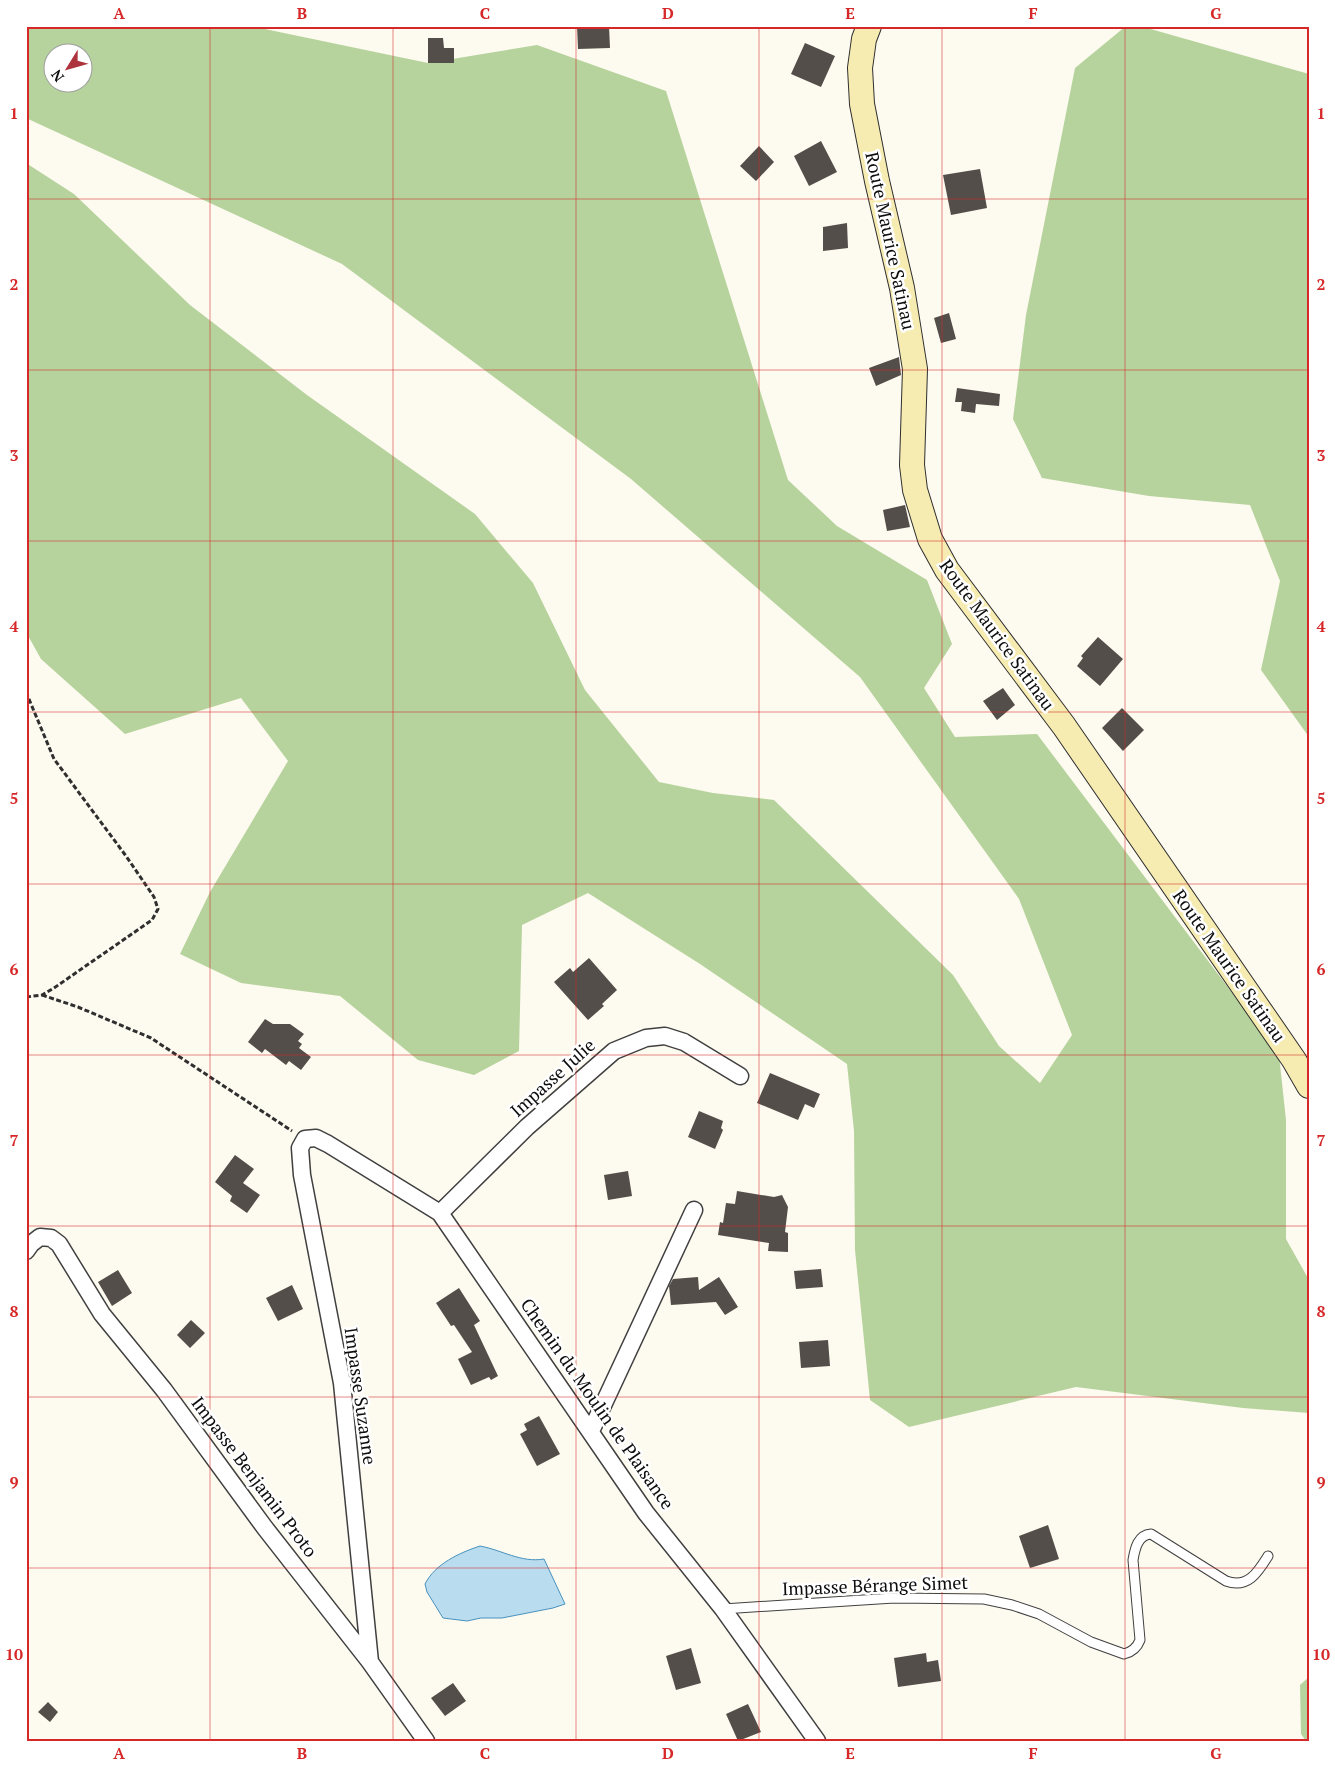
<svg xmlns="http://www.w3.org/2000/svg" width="1335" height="1767" font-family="'PT Serif',serif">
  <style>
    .forest { fill: #b7d39d; fill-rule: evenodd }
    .water { fill: #b9dcef; stroke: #4892be }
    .building { fill: #544e4a }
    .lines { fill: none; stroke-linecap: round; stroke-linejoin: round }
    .lane-casing { stroke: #404040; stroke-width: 11 }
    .street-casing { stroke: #404040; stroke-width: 19 }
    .secondary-casing { stroke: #2f2f2f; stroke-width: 26 }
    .path { stroke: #2f2f2f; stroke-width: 3; stroke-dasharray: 5 2.5; stroke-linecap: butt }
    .lane { stroke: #fff; stroke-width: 9 }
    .street { stroke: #fff; stroke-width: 16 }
    .secondary { stroke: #f6ecb1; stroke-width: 24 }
    .grid { fill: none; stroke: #d62828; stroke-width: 1; stroke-opacity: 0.55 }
    .labels { text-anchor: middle; stroke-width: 5; stroke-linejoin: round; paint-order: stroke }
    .street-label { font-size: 18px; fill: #0d0d0d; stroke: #fff }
    .neatline { fill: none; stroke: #d62828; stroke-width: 2 }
    .grid-label { font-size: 16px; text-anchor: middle; font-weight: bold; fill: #d62828 }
  </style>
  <rect width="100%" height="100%" fill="#fdfaef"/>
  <path class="forest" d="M 26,26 L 251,26 L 428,63 L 537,45 L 666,91 L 788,480 L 837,526 L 927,580 L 952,644 L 924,688 L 955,737 L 1037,734 L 1279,1055 L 1286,1120 L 1286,1239 L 1309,1280 L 1309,1413 L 1243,1408 L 1076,1387 L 909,1427 L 870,1400 L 855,1250 L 854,1131 L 847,1064 L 700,964 L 588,893 L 522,925 L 519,1051 L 474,1075 L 418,1060 L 340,996 L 241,983 L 180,954 L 210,892 L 288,761 L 241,698 L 125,734 L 41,659 L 26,632 L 26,163 L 74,194 L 190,305 L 307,395 L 475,514 L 533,583 L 585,690 L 659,782 L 713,793 L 774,800 L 953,975 L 999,1046 L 1040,1083 L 1072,1035 L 1019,899 L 860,677 L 631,479 L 342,264 L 26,118 ZM 52,52 L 82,52 L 82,82 L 52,82 Z
    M 1126,26 L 1140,26 L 1309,74 L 1309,737 L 1261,670 L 1280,581 L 1250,505 L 1149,496 L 1042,478 L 1013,419 L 1026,315 L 1075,68 Z
    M 1309,1677 L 1309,1741 L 1306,1741 L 1301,1734 L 1300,1685 Z"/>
  <path class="water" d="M 480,1546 C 502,1550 521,1563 544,1559 L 565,1604 L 553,1608 L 502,1618 L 481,1618 L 467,1621 L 443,1618 L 427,1592 L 425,1584 C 435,1564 459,1553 480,1546 Z"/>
  <path class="building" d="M 577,26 L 609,26 L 610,48 L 578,49 Z
    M 428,38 L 443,38 L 444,48 L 454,48 L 454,63 L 428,63 Z
    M 805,43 L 835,56 L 821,87 L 791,74 Z
    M 821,141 L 837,172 L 809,186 L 794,156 Z
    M 759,146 L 774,162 L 756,181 L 740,166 Z
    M 980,169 L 987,208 L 951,215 L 943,175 Z
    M 847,223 L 848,248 L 823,251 L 823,227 Z
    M 949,313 L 956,339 L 941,343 L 934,318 Z
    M 899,357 L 901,375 L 876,386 L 869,368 Z
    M 957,388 L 1000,394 L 999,406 L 976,404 L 975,413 L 961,411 L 962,402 L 955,402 Z
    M 905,505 L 910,527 L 887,531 L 883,510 Z
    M 1098,637 L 1123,659 L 1100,686 L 1077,666 L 1083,658 L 1081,656 Z
    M 1003,688 L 1015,705 L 997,720 L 983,701 Z
    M 1122,708 L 1144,730 L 1123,751 L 1102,728 Z
    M 589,958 L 617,990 L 602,1004 L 604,1006 L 588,1020 L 554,982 L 570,968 L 573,972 Z
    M 265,1019 L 273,1024 L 290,1024 L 304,1034 L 298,1041 L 302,1044 L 299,1048 L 311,1057 L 301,1070 L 289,1061 L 286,1065 L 265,1049 L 262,1053 L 248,1042 Z
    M 770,1073 L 820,1094 L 814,1108 L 805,1104 L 798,1120 L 757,1103 Z
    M 699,1111 L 723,1121 L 721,1128 L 723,1130 L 715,1149 L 688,1137 Z
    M 235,1155 L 254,1169 L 243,1183 L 260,1195 L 247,1213 L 230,1201 L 232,1196 L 215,1182 Z
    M 628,1171 L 632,1196 L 608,1200 L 604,1175 Z
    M 737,1191 L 774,1197 L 782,1195 L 788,1207 L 785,1232 L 788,1233 L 788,1252 L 768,1251 L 769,1243 L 718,1235 L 720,1222 L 723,1223 L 726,1203 L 735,1204 Z
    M 821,1269 L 823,1287 L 796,1289 L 794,1271 Z
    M 118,1270 L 132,1293 L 112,1306 L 98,1282 Z
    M 698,1277 L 699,1290 L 719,1277 L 738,1307 L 725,1315 L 716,1302 L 671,1305 L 669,1286 L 673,1279 Z
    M 292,1285 L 303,1309 L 278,1321 L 266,1298 Z
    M 459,1288 L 480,1321 L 474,1325 L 498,1376 L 491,1380 L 489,1377 L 471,1385 L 458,1359 L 472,1352 L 454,1325 L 451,1326 L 436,1303 Z
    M 191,1320 L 205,1333 L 190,1348 L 177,1335 Z
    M 828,1340 L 830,1366 L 801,1368 L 799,1342 Z
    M 539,1416 L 560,1454 L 537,1466 L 520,1434 L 527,1430 L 524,1424 Z
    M 1048,1525 L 1059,1559 L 1030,1568 L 1019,1536 Z
    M 691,1648 L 701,1683 L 676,1690 L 666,1656 Z
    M 926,1653 L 927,1662 L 938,1660 L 941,1681 L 898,1687 L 894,1658 Z
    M 453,1683 L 466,1701 L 445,1716 L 431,1698 Z
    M 48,1702 L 58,1712 L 50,1722 L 38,1712 Z
    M 748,1704 L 761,1732 L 738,1741 L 726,1714 Z"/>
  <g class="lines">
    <g class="lane-casing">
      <path id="lane" d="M 723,1609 L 894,1598 L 984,1599 L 1012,1605 L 1039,1614 L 1091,1642 L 1124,1654 C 1132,1652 1137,1648 1140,1640 L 1133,1560 C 1135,1548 1138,1535 1151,1534 L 1226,1581 C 1248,1589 1258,1572 1268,1556"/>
    </g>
    <g class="street-casing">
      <path id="street" d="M 440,1213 L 527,1127 L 614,1051 L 646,1038 L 665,1036 L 684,1042 L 740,1076
        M 26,1251 L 31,1244 L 40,1237 L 51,1238 L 59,1244 L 102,1314 L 164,1390 L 265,1528 L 370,1662 L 426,1741
        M 591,1431 L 694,1210
        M 370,1662 L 342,1383 L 302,1175 L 300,1148 L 305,1139 L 316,1138 L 328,1144 L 440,1213 L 646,1513 L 723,1609 L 817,1741"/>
    </g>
    <g class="secondary-casing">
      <path id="secondary" d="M 869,26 L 864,39 L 860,68 L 862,104 L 877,181 L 902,288 L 915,369 L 912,465 L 915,490 L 930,539 L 947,570 L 1064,726 L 1294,1060 L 1309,1086"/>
    </g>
    <path class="path" d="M 26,692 L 54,759 L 126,856 L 154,897 L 158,909 L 152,920 L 54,988 L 42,995 L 26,997
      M 42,995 L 78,1007 L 151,1038 L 292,1131"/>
    <use href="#lane" class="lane"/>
    <use href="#street" class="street"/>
    <use href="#secondary" class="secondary"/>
  </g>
  <path class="grid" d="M 210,26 L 210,1741M 393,26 L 393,1741M 576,26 L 576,1741M 759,26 L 759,1741M 942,26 L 942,1741M 1125,26 L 1125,1741M 26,199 L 1309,199M 26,370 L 1309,370M 26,541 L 1309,541M 26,712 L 1309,712M 26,884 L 1309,884M 26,1055 L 1309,1055M 26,1226 L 1309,1226M 26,1397 L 1309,1397M 26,1568 L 1309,1568"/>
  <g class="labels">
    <g class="street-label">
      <text transform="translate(890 241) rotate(78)" y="6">Route Maurice Satinau</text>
      <text transform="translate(997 635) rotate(54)" y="6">Route Maurice Satinau</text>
      <text transform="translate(1229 966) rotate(55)" y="6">Route Maurice Satinau</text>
      <text transform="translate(553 1078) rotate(-42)" y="6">Impasse Julie</text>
      <text transform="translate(360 1396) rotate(82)" y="6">Impasse Suzanne</text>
      <text transform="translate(597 1404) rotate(55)" y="6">Chemin du Moulin de Plaisance</text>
      <text transform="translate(254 1477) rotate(53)" y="6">Impasse Benjamin Proto</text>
      <text transform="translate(875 1586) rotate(-2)" y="6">Impasse Bérange Simet</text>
    </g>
  </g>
  <rect width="1335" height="1767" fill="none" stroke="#ffffff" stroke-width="55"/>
  <g transform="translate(68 68) rotate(233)"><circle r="24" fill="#ffffff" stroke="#9e9e9e"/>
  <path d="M0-4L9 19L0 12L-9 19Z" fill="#ad343e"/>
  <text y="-8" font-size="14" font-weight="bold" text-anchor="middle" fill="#0d0d0d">N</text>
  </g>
  <rect x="28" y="28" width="1280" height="1712" class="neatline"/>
  <g class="grid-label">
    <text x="119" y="19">A</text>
    <text x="302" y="19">B</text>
    <text x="485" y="19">C</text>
    <text x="668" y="19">D</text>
    <text x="850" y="19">E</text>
    <text x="1033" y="19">F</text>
    <text x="1216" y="19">G</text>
    <text x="14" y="119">1</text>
    <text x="1321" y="119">1</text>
    <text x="14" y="290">2</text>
    <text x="1321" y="290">2</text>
    <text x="14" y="461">3</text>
    <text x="1321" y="461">3</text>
    <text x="14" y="632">4</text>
    <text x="1321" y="632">4</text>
    <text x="14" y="804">5</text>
    <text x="1321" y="804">5</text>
    <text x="14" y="975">6</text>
    <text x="1321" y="975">6</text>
    <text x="14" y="1146">7</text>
    <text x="1321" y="1146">7</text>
    <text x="14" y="1317">8</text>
    <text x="1321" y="1317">8</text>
    <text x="14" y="1488">9</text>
    <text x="1321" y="1488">9</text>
    <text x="14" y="1660">10</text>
    <text x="1321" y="1660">10</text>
    <text x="119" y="1759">A</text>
    <text x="302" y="1759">B</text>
    <text x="485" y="1759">C</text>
    <text x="668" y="1759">D</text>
    <text x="850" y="1759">E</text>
    <text x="1033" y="1759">F</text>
    <text x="1216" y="1759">G</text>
  </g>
</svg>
